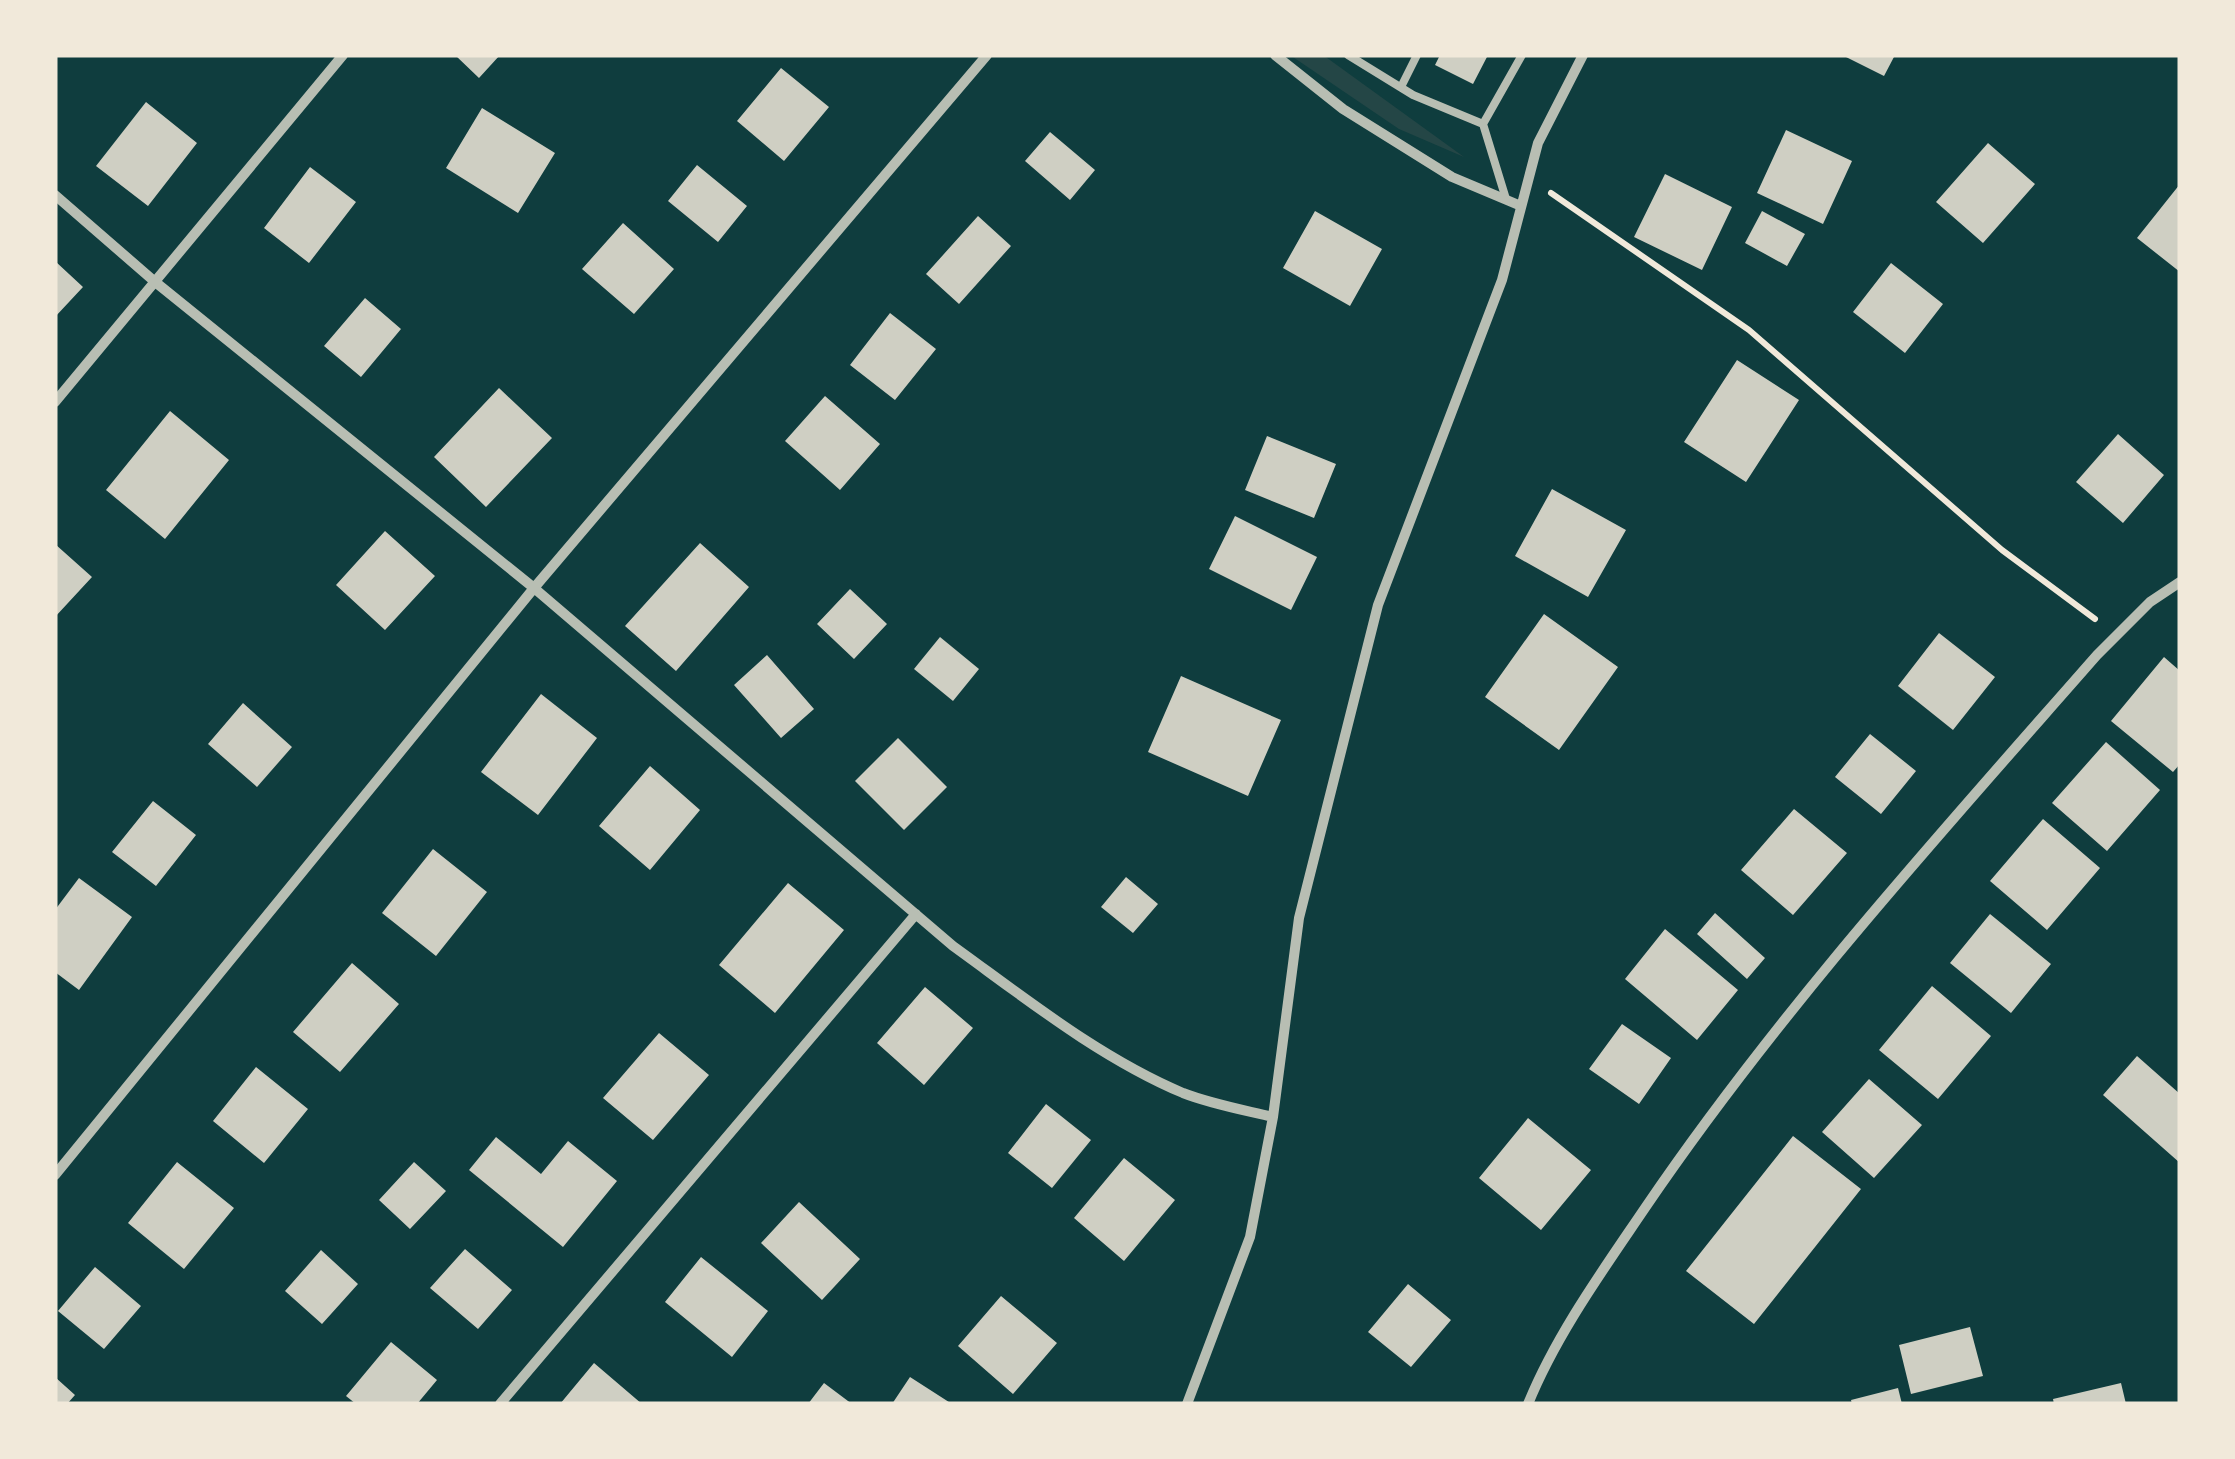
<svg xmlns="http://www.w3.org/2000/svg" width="2235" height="1459" font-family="Poppins,sans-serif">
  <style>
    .green { fill: #244646 }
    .building { fill: #cfcfc3 }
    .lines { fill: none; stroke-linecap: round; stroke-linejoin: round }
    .path { stroke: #f1e9da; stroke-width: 6 }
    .service { stroke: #b8beb3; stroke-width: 8 }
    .minor { stroke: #b8beb3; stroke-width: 10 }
  </style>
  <rect width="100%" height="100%" fill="#0f3d3e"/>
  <path class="green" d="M 1290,55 L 1323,55 L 1464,157 L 1399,129 Z"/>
  <path class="building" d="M 455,55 L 500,55 L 479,78 Z
    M 1440,55 L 1488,55 L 1473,84 L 1435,65 Z
    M 1842,55 L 1895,55 L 1884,76 Z
    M 781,68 L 829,107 L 784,161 L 737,121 Z
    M 146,102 L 197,143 L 148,206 L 96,166 Z
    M 482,108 L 555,153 L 518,213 L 446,168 Z
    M 1786,130 L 1852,161 L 1823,224 L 1757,193 Z
    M 1050,132 L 1095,170 L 1070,200 L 1025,161 Z
    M 1988,143 L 2035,184 L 1983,243 L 1936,202 Z
    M 697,165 L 747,206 L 718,242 L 668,201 Z
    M 310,167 L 356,202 L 309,263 L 264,228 Z
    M 1665,174 L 1732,207 L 1702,270 L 1634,237 Z
    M 2180,184 L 2180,272 L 2137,238 Z
    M 1315,211 L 1382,249 L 1350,306 L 1283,268 Z
    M 1762,211 L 1805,234 L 1787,266 L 1745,243 Z
    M 978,216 L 1011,246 L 959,304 L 926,274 Z
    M 623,223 L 674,269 L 634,314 L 582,269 Z
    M 55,261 L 83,287 L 55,317 Z
    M 1891,263 L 1943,304 L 1905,353 L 1853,312 Z
    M 365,298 L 401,329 L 361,377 L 324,346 Z
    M 890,313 L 936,349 L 895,400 L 850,365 Z
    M 1737,360 L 1799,400 L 1746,482 L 1684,442 Z
    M 499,388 L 552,438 L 486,507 L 434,457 Z
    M 825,396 L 880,444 L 840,490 L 785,441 Z
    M 170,411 L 229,460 L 165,539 L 106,490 Z
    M 2118,434 L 2164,475 L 2123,523 L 2076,482 Z
    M 1267,436 L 1336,464 L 1314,518 L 1245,490 Z
    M 1552,489 L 1626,530 L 1588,597 L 1515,556 Z
    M 1235,516 L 1317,557 L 1291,610 L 1209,569 Z
    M 385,531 L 435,576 L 385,630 L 336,585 Z
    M 700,543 L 749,587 L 676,671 L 625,626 Z
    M 55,544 L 92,577 L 55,617 Z
    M 850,589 L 887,624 L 854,659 L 817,624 Z
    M 1544,614 L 1618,667 L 1559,750 L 1485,697 Z
    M 1939,633 L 1995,677 L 1953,730 L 1898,686 Z
    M 940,637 L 979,669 L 953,701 L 914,669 Z
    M 767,655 L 814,709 L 781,738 L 734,685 Z
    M 2164,657 L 2180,671 L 2180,764 L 2173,772 L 2111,721 Z
    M 1181,676 L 1281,720 L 1248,796 L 1148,752 Z
    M 541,694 L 597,738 L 538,815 L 481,772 Z
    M 243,703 L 292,747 L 257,787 L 208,744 Z
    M 1870,734 L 1916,771 L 1881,814 L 1835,777 Z
    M 898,738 L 947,787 L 904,830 L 855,781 Z
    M 2106,742 L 2160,790 L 2107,851 L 2052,803 Z
    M 650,766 L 700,810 L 650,870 L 599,826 Z
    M 153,801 L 196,835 L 156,886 L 112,852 Z
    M 1794,809 L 1847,853 L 1793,915 L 1741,870 Z
    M 2043,819 L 2100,868 L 2047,930 L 1990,881 Z
    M 433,849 L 487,892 L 436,956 L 382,913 Z
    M 1126,877 L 1158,904 L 1133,933 L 1101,907 Z
    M 79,878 L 132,917 L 79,990 L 55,972 L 55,910 Z
    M 788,883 L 844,930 L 775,1013 L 719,965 Z
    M 1715,913 L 1765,958 L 1747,979 L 1697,934 Z
    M 1990,914 L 2051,964 L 2011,1013 L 1950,963 Z
    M 1665,929 L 1738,990 L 1697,1040 L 1625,979 Z
    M 352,963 L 399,1004 L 340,1072 L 293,1032 Z
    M 1932,986 L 1991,1036 L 1938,1099 L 1879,1050 Z
    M 925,987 L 973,1028 L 924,1085 L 877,1043 Z
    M 1622,1024 L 1671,1058 L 1639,1104 L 1589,1069 Z
    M 659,1033 L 709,1075 L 653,1140 L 603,1098 Z
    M 2137,1056 L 2180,1094 L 2180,1163 L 2103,1095 Z
    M 256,1067 L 308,1109 L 264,1163 L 213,1121 Z
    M 1869,1079 L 1922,1125 L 1874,1178 L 1822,1132 Z
    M 1046,1104 L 1091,1140 L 1052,1188 L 1008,1153 Z
    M 1528,1118 L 1591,1170 L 1541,1230 L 1479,1178 Z
    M 1793,1136 L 1861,1189 L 1754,1324 L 1686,1271 Z
    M 496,1137 L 541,1174 L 568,1141 L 617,1181 L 563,1247 L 469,1170 Z
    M 1124,1158 L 1175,1200 L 1124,1261 L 1074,1218 Z
    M 177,1162 L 234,1208 L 184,1269 L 128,1223 Z
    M 414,1162 L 446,1191 L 410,1229 L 379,1200 Z
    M 799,1202 L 860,1259 L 822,1300 L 761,1243 Z
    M 465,1249 L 512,1290 L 478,1329 L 430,1288 Z
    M 321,1250 L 358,1284 L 322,1324 L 285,1291 Z
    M 701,1257 L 768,1311 L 732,1357 L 665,1302 Z
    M 95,1267 L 141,1306 L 104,1349 L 58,1311 Z
    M 1408,1284 L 1451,1320 L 1411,1367 L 1368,1332 Z
    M 1001,1296 L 1057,1343 L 1013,1394 L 958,1346 Z
    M 1970,1327 L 1983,1376 L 1911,1394 L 1899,1345 Z
    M 391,1342 L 437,1380 L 417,1404 L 356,1404 L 346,1396 Z
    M 594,1363 L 642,1404 L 560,1404 Z
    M 55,1377 L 75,1395 L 67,1404 L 55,1404 Z
    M 910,1377 L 952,1404 L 892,1404 Z
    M 824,1383 L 852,1404 L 808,1404 Z
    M 2121,1383 L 2126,1404 L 2054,1404 L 2053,1399 Z
    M 1898,1388 L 1902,1404 L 1852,1404 L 1851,1400 Z"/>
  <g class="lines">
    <path class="path" d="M 1551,193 L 1749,330 L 2002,550 L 2095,619"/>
    <path class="service" d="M 1348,55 L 1413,95 L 1483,124
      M 1401,87 L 1417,55
      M 1506,199 L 1483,124 L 1522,55"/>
    <path class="minor" d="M 1275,55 L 1343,109 L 1452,177 L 1521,206
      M 55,195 L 154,281 L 534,588 L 953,946 C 1025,998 1100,1058 1183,1093 C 1211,1104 1244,1110 1273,1117
      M 55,402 L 343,55
      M 55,1175 L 534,588 L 987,55
      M 500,1404 L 916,914
      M 1187,1404 L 1250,1237 L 1273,1117 L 1299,918 L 1378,605 L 1502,280 L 1538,143 L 1583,55
      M 1528,1404 C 1556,1335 1603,1270 1645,1208 C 1779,1011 1940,834 2097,655 L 2150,602 L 2180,582"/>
  </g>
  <rect width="2235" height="1459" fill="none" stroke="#f1e9da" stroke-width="115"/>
</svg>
